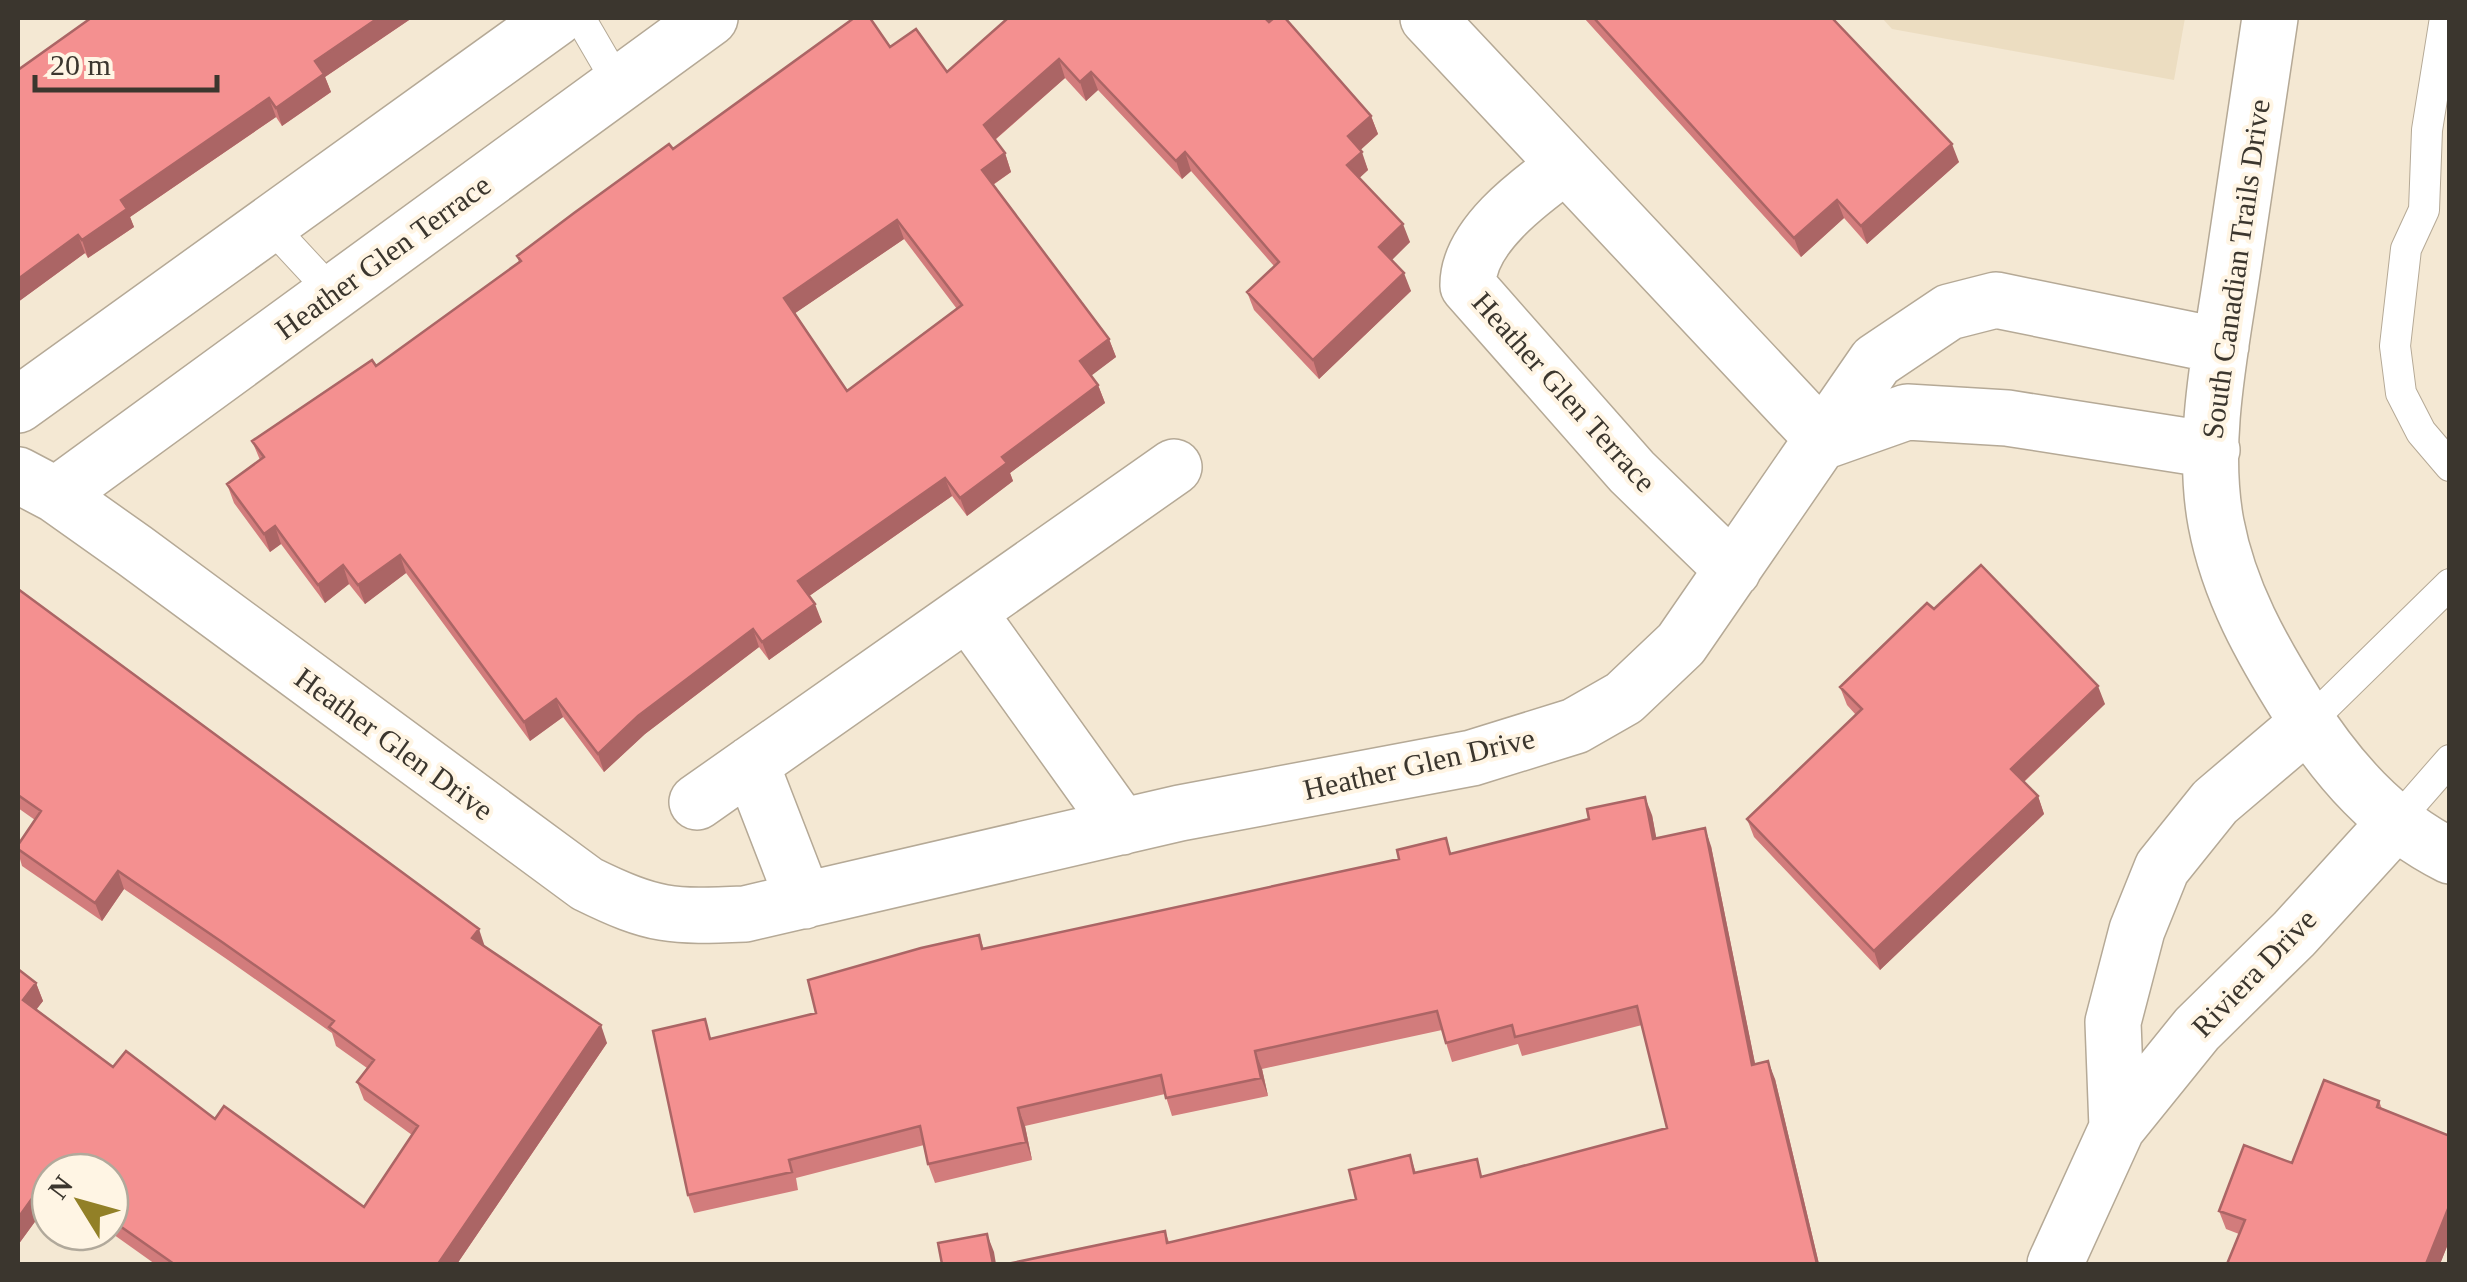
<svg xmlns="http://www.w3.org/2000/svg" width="2467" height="1282" font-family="Georgia,serif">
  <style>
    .built { fill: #ecddc1 }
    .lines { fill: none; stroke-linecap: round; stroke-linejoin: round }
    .service-casing { stroke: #b5a996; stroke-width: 32 }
    .minor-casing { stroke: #b5a996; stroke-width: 58 }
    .service { stroke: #fff; stroke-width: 30 }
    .minor { stroke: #fff; stroke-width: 55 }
    .wall { fill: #d27c7c; fill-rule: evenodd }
    .shaded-wall { fill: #ab6565 }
    .building { fill: #f49090; stroke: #ab6565; stroke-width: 2.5; fill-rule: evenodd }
    .labels { text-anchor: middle; stroke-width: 8; stroke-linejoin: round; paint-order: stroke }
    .street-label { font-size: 30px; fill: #3b362e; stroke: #fff5e4 }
  </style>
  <rect width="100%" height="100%" fill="#f4e8d3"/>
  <path class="built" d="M 1882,18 L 2185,18 L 2174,80 L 1892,29 Z"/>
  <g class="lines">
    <g class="service-casing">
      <path id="service" d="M 580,18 L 619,85
        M 2445,18 L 2427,130 L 2424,210 L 2406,249 L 2395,346 L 2401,393 L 2421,432 L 2450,466
        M 267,222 L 333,293
        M 2308,723 L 2450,584
        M 2395,823 L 2450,760"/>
    </g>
    <g class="minor-casing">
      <path id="minor" d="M 1428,18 L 1825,441
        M 2270,18 C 2258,103 2245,188 2232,273 C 2220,353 2201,443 2216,523 C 2229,592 2262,650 2299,709 C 2338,770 2384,823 2450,856
        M 1566,165 C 1529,192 1467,237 1468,286 L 1632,472 L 1733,570
        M 18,405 L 556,18
        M 1825,441 L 1907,412 L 2007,418 L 2212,450
        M 18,475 L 56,495 L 135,551 L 587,884 C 654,917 671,917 745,914 L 1180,813 L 1472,758 L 1575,726 L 1624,698 L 1681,644 L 1876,361 L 1949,312 L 1996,300 L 2221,346
        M 56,495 L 710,18
        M 968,612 L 1122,827
        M 751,764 L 804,901
        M 697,802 L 1174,467
        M 2117,1128 L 2113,1022 L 2137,930 L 2162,868 L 2215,802 L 2308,723
        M 2055,1264 L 2117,1128 L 2197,1029 L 2294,934 L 2395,823"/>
    </g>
    <use href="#service" class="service"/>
    <use href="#minor" class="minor"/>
  </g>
  <path class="wall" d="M 91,18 L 412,18 L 325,77 L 331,92 L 282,126 L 276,117 L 130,217 L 134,227 L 88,258 L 85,253 L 18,302 L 18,70 Z
    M 1008,18 L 1371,116 L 1378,134 L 1360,150 L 1368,170 L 1359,178 L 1410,242 L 1391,260 L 1411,291 L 1319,379 L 1254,310 L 1247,292 L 1274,266 L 1191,171 L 1182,179 L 1098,90 L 1086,101 L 1065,78 L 995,140 L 1005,153 L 1011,172 L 993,185 L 1109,339 L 1116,357 L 1091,375 L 1098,385 L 1105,403 L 1010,473 L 1013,481 L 967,516 L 952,496 L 809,596 L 822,622 L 769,660 L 759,647 L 645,734 L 604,772 L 563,717 L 530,741 L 406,573 L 365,604 L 349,584 L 325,603 L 281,544 L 270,552 L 234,503 L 227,484 L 260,460 L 252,441 L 376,366 L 519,262 L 517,256 L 673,149 L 890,47 L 947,72 ZM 904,239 L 957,309 L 847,391 L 795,313 Z
    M 1584,18 L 1832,18 L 1959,162 L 1867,244 L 1844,218 L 1801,257 Z
    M 18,589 L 485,947 L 607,1043 L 457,1264 L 155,1264 L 110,1232 L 110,1172 L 50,1172 L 50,1201 L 18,1245 L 18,969 L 36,983 L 43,1001 L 36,1009 L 113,1067 L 215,1119 L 364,1207 L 412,1135 L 364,1100 L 357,1082 L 367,1068 L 336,1046 L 332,1033 L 228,960 L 124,889 L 102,921 L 22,866 L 18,852 L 18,845 L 35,820 L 18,808 Z
    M 1934,609 L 2105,704 L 2024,782 L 2038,796 L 2044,814 L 1880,970 L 1754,837 L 1747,819 L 1856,715 L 1847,705 L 1840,687 Z
    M 1652,815 L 1656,838 L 1711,846 L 1755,1064 L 1775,1079 L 1819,1264 L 1007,1264 L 1165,1231 L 1169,1242 L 1356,1199 L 1410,1155 L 1416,1173 L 1483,1176 L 1667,1128 L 1642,1025 L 1522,1056 L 1518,1044 L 1452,1062 L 1442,1030 L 1262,1069 L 1268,1096 L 1172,1116 L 1165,1094 L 1025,1126 L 1032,1160 L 935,1183 L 928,1164 L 924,1145 L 796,1178 L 798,1190 L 694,1213 L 688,1195 L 712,1038 L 816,1013 L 979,935 L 984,949 L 1399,859 L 1446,838 L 1451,853 Z
    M 2379,1101 L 2382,1109 L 2450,1136 L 2450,1239 L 2440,1264 L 2227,1264 L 2239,1234 L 2226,1229 L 2219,1211 L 2292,1163 Z"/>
  <path class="shaded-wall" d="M 378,18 L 412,18 L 325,77 L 331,92 L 282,126 L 276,108 L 315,61 Z
    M 1059,59 L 1065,78 L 991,143 L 984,125 Z
    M 1091,72 L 1098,90 L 1086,101 L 1080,82 Z
    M 269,98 L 276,117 L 130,217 L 134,227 L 88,258 L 82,240 L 121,200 Z
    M 1371,116 L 1378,134 L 1355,155 L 1348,136 Z
    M 1952,144 L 1959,162 L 1867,244 L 1861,226 Z
    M 1185,152 L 1191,171 L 1182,179 L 1176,161 Z
    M 1362,152 L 1368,170 L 1353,184 L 1347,165 Z
    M 1005,153 L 1011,172 L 988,188 L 982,170 Z
    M 1837,200 L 1844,218 L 1801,257 L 1794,238 Z
    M 897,220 L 904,239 L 791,316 L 784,298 Z
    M 1403,224 L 1410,242 L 1386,266 L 1379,247 Z
    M 78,235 L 85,253 L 18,302 L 18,279 Z
    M 1404,273 L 1411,291 L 1319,379 L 1313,360 Z
    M 1109,339 L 1116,357 L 1087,379 L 1080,361 Z
    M 1098,385 L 1105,403 L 1010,473 L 1013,481 L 967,516 L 960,498 L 1002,457 Z
    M 945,478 L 952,496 L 805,599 L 798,581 Z
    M 275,526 L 281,544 L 270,552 L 264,534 Z
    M 400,555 L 406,573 L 365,604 L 358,585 Z
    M 343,565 L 349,584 L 325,603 L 318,585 Z
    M 815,604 L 822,622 L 769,660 L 762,642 Z
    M 753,629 L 759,647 L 645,734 L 604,772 L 598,754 L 638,716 Z
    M 2098,686 L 2105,704 L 2018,787 L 2011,769 Z
    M 556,699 L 563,717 L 530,741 L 524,722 Z
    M 2038,796 L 2044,814 L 1880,970 L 1874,951 Z
    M 1645,797 L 1652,815 L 1660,857 L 1653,839 Z
    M 1705,828 L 1711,846 L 1759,1083 L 1752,1065 Z
    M 118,871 L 124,889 L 102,921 L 95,903 Z
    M 479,929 L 485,947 L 472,938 Z
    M 36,983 L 43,1001 L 30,1018 L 23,1000 Z
    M 601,1025 L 607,1043 L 457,1264 L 438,1264 Z
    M 1255,1051 L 1262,1069 L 1268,1096 L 1261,1078 Z
    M 1768,1061 L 1775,1079 L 1819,1264 L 1817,1264 Z
    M 1018,1108 L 1025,1126 L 1032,1160 L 1026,1142 Z
    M 49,1175 L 50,1201 L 18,1245 L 18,1218 Z
    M 2450,1204 L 2450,1239 L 2440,1264 L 2426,1264 Z
    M 987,1234 L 994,1252 L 996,1264 L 993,1264 Z"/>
  <path class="building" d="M 91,18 L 378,18 L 315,61 L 324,74 L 276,108 L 269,98 L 121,200 L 127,209 L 82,240 L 78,235 L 18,279 L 18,70 Z
    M 854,18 L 870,18 L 890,47 L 916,29 L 947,72 L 1008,18 L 1265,18 L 1269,22 L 1274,18 L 1285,18 L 1371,116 L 1348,136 L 1362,152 L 1347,165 L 1403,224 L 1379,247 L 1404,273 L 1313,360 L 1247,292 L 1279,262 L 1185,152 L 1176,161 L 1091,72 L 1080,82 L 1059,59 L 984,125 L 1005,153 L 982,170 L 1109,339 L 1080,361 L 1098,385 L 1002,457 L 1007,463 L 960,498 L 945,478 L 798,581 L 815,604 L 762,642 L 753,629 L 638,716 L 598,754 L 556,699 L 524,722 L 400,555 L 358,585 L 343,565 L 318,585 L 275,526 L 264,534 L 227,484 L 264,457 L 252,441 L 372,360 L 376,366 L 521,261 L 517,256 L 574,213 L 669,144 L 673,149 ZM 897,220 L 962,305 L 847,391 L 784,298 Z
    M 1594,18 L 1832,18 L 1952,144 L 1861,226 L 1837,200 L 1794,238 Z
    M 1981,565 L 2098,686 L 2011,769 L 2038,796 L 1874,951 L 1747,819 L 1862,709 L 1840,687 L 1927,603 L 1934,609 Z
    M 18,589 L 479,929 L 472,938 L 601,1025 L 438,1264 L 174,1264 L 110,1219 L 110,1172 L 50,1172 L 50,1176 L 49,1175 L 18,1218 L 18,969 L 36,983 L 23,1000 L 113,1067 L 126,1051 L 215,1119 L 224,1106 L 364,1207 L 418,1126 L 357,1082 L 374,1060 L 329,1027 L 334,1021 L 222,942 L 118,871 L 95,903 L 18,849 L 18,845 L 41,811 L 18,795 Z
    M 1645,797 L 1653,839 L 1705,828 L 1752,1065 L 1768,1061 L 1817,1264 L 1007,1264 L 1165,1231 L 1167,1243 L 1356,1199 L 1349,1170 L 1410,1155 L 1414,1173 L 1477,1159 L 1481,1177 L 1667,1128 L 1637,1006 L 1515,1037 L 1512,1025 L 1446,1043 L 1437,1011 L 1255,1051 L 1261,1078 L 1166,1098 L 1161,1075 L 1018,1108 L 1026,1142 L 928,1164 L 920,1126 L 789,1160 L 792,1172 L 688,1195 L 653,1031 L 705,1019 L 710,1039 L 816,1013 L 808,980 L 921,948 L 979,935 L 982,949 L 1399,859 L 1397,850 L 1446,838 L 1450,854 L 1589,819 L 1587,809 Z
    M 2324,1080 L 2379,1101 L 2377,1107 L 2450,1136 L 2450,1204 L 2426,1264 L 2227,1264 L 2245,1220 L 2219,1211 L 2244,1145 L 2292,1163 Z
    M 987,1234 L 993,1264 L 942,1264 L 938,1243 Z"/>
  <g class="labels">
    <g class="street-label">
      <text transform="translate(383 257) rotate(-36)" y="10">Heather Glen Terrace</text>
      <text transform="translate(2236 269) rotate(-82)" y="10">South Canadian Trails Drive</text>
      <text transform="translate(1564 392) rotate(48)" y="10">Heather Glen Terrace</text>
      <text transform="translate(394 744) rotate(36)" y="10">Heather Glen Drive</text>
      <text transform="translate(1419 764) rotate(-13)" y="10">Heather Glen Drive</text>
      <text transform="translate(2254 973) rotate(-46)" y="10">Riviera Drive</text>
    </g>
  </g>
  <rect width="2467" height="1282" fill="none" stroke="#3b362e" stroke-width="40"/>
  <g transform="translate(80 1202) rotate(307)"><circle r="48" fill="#fff5e4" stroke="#b1a99b" stroke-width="2.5"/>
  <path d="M0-8L18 38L0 25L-18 38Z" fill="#928027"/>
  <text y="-15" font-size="28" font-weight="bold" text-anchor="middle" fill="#3b362e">N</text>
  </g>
  <path d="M35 75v15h182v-15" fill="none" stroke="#3b362e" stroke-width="5"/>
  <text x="50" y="75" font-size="30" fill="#3b362e" stroke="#fff5e4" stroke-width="8" paint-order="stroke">20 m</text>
</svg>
